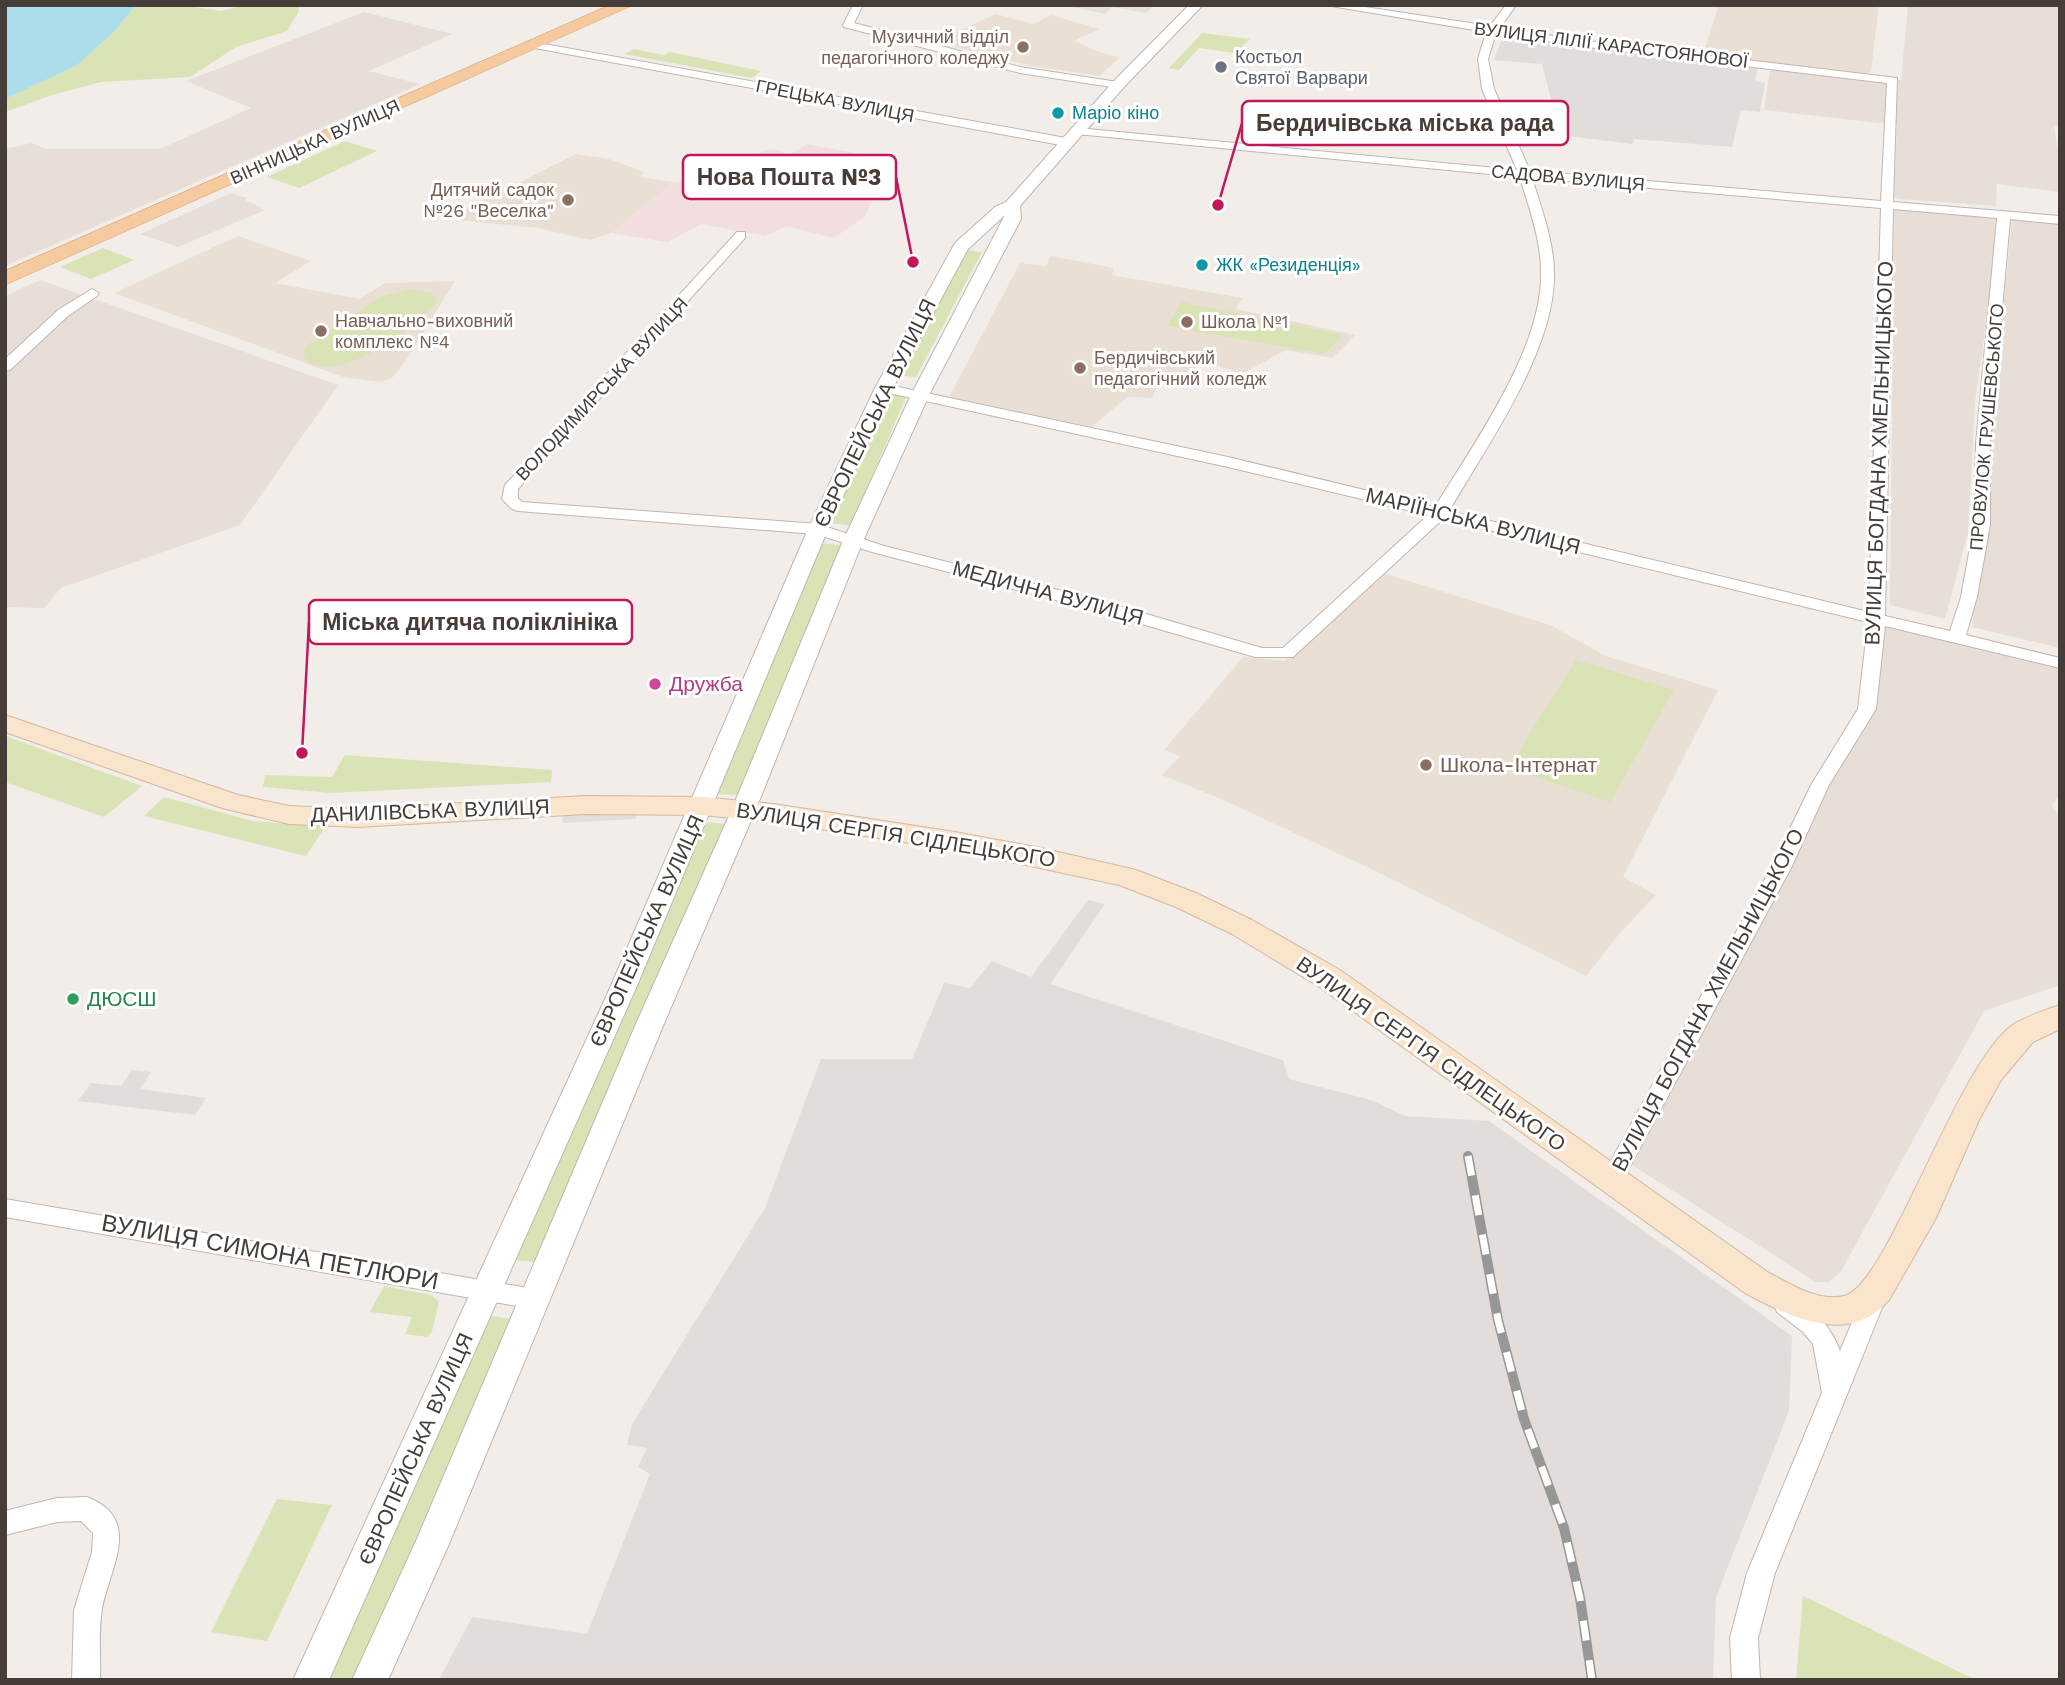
<svg xmlns="http://www.w3.org/2000/svg" width="2065" height="1685" font-family="'Work Sans',sans-serif">
  <style>
    .residential { fill: #e6ded7 }
    .industrial { fill: #e2ddda }
    .education { fill: #eadfd4 }
    .medical { fill: #f2dddf }
    .green { fill: #d9e3b5 }
    .parking { fill: #e1dfdd }
    .water { fill: #abdeea }
    .lines { fill: none; stroke-linecap: round; stroke-linejoin: round }
    .minor-casing { stroke: #c0b6af; stroke-width: 2 }
    .tertiary-casing { stroke: #c0b6af; stroke-width: 2 }
    .secondary-casing { stroke: #d1b99e; stroke-width: 2 }
    .primary-casing { stroke: #d9a370; stroke-width: 1 }
    .minor { fill: #fff; fill-rule: evenodd }
    .tertiary { fill: #fff; fill-rule: evenodd }
    .secondary { fill: #fae4cc; fill-rule: evenodd }
    .primary { fill: #f5ca9f; fill-rule: evenodd }
    .rail-casing { stroke: #979797; stroke-width: 10 }
    .rail { stroke: #fff; stroke-width: 7; stroke-dasharray: 20; stroke-linecap: butt }
    .education-dot { fill: #8d6e63; stroke: #fff; stroke-width: 2.5 }
    .worship-dot { fill: #6b7280; stroke: #fff; stroke-width: 2.5 }
    .culture-dot { fill: #0f9aa8; stroke: #fff; stroke-width: 2.5 }
    .hotel-dot { fill: #d1479c; stroke: #fff; stroke-width: 2.5 }
    .leisure-dot { fill: #2e9e5b; stroke: #fff; stroke-width: 2.5 }
    .labels { text-anchor: middle; stroke-width: 6; stroke-linejoin: round; paint-order: stroke }
    .far-education-label { font-size: 18px; fill: #785e54; stroke: #fff; text-anchor: start }
    .far-street-label { font-size: 18px; fill: #463d38; stroke: #fff }
    .far-worship-label { font-size: 18px; fill: #5b616d; stroke: #fff; text-anchor: start }
    .far-culture-label { font-size: 18px; fill: #0d838f; stroke: #fff; text-anchor: start }
    .street-label { font-size: 21px; fill: #463d38; stroke: #fff }
    .hotel-label { font-size: 21px; fill: #b23c85; stroke: #fff; text-anchor: start }
    .education-label { font-size: 21px; fill: #785e54; stroke: #fff; text-anchor: start }
    .leisure-label { font-size: 21px; fill: #27864d; stroke: #fff; text-anchor: start }
    .near-street-label { font-size: 24px; fill: #463d38; stroke: #fff }
    .leader { fill: none; stroke: #c2185b; stroke-width: 2.5 }
    .callout-dot { fill: #c2185b; stroke: #fff; stroke-width: 2.5 }
    .callout { fill: #fff; stroke: #c2185b; stroke-width: 2.5 }
    .callout-label { font-size: 23px; text-anchor: middle; font-weight: bold; fill: #463d38 }
  </style>
  <rect width="100%" height="100%" fill="#f3ede9"/>
  <path class="residential" d="M 1908,5 L 2060,5 L 2060,127 L 2054,126 L 2060,165 L 2060,192 L 1997,184 L 1996,206 L 1899,199 L 1894,197 L 1897,125 L 1764,110 L 1771,64 L 1901,80 Z
    M 364,12 L 452,34 L 369,71 L 420,84 L 5,266 L 5,149 L 32,143 L 47,149 L 160,149 L 251,108 L 186,81 Z
    M 231,193 L 247,198 L 245,200 L 265,210 L 178,247 L 140,234 Z
    M 1894,208 L 1996,215 L 1991,288 L 1975,402 L 1968,533 L 1945,619 L 1890,605 Z
    M 2012,218 L 2060,224 L 2060,648 L 1972,627 Z
    M 40,280 L 338,385 L 240,525 L 61,588 L 44,608 L 5,607 L 5,296 Z
    M 1884,623 L 2060,667 L 2060,794 L 2052,806 L 2060,817 L 2060,985 L 1984,1011 L 1840,1273 L 1829,1282 L 1816,1282 L 1632,1165 L 1788,873 L 1828,788 L 1875,709 Z"/>
  <path class="industrial" d="M 1503,36 L 1758,66 L 1755,81 L 1765,83 L 1760,112 L 1741,110 L 1732,147 L 1635,139 L 1632,144 L 1560,135 L 1542,64 L 1494,60 Z
    M 1088,900 L 1105,904 L 1050,984 L 1283,1060 L 1289,1079 L 1371,1100 L 1405,1116 L 1489,1121 L 1792,1336 L 1789,1411 L 1716,1597 L 1713,1680 L 439,1680 L 472,1617 L 587,1634 L 650,1474 L 638,1467 L 647,1448 L 627,1445 L 632,1424 L 765,1208 L 821,1059 L 912,1059 L 944,983 L 970,988 L 992,961 L 1031,977 Z
    M 132,1070 L 151,1072 L 140,1089 L 206,1098 L 195,1115 L 78,1101 L 91,1083 L 121,1086 Z"/>
  <path class="education" d="M 1062,5 L 1155,5 L 1146,13 L 1112,7 L 1105,14 Z
    M 1719,5 L 1879,5 L 1871,72 L 1863,74 L 1703,54 Z
    M 996,14 L 1033,24 L 1051,15 L 1099,29 L 1074,41 L 1102,53 L 1120,57 L 1100,76 L 1032,66 L 935,42 Z
    M 576,154 L 609,159 L 644,172 L 640,177 L 674,182 L 611,233 L 590,240 L 538,228 L 447,219 Z
    M 238,236 L 311,261 L 275,283 L 360,299 L 385,283 L 455,281 L 407,359 L 392,378 L 380,382 L 343,377 L 114,293 Z
    M 1051,256 L 1114,268 L 1112,275 L 1242,298 L 1236,309 L 1355,335 L 1333,358 L 1286,350 L 1242,374 L 1202,361 L 1189,374 L 1165,372 L 1152,398 L 1127,397 L 1092,427 L 948,399 L 1020,263 L 1046,266 Z
    M 1383,573 L 1550,625 L 1606,656 L 1718,690 L 1623,877 L 1656,895 L 1620,933 L 1586,976 L 1371,869 L 1221,799 L 1162,775 L 1180,756 L 1164,750 L 1243,657 L 1285,661 Z"/>
  <path class="medical" d="M 807,144 L 891,160 L 865,216 L 834,238 L 786,226 L 765,236 L 701,224 L 668,242 L 611,233 L 674,182 L 704,182 L 739,176 L 730,166 L 740,165 L 737,160 L 773,149 L 789,155 Z"/>
  <path class="green" d="M 136,5 L 184,5 L 220,11 L 246,5 L 298,5 L 299,11 L 287,31 L 236,47 L 190,77 L 101,82 L 52,95 L 5,112 L 5,99 L 76,66 L 112,34 Z
    M 1202,33 L 1250,39 L 1240,48 L 1252,53 L 1250,55 L 1199,48 L 1179,70 L 1169,68 Z
    M 634,49 L 664,55 L 670,52 L 761,71 L 752,78 L 624,54 Z
    M 345,141 L 377,151 L 299,188 L 267,177 Z
    M 103,248 L 134,260 L 91,279 L 60,267 Z
    M 965,250 L 982,252 L 916,377 L 896,375 Z
    M 412,289 L 431,293 L 437,299 L 436,304 C 413,328 336,389 304,358 L 305,348 L 310,343 L 380,297 Z
    M 1182,302 L 1342,335 L 1325,354 L 1167,326 Z
    M 888,393 L 907,395 L 851,525 L 826,523 Z
    M 818,543 L 842,545 L 738,795 L 712,794 Z
    M 1576,660 L 1674,690 L 1610,802 L 1508,768 Z
    M 5,736 L 142,786 L 104,817 L 5,782 Z
    M 345,755 L 552,770 L 551,782 L 331,793 L 263,787 L 265,775 L 332,777 Z
    M 164,797 L 253,821 L 325,827 L 306,856 L 144,816 Z
    M 703,822 L 727,824 L 538,1262 L 511,1260 Z
    M 384,1286 L 431,1295 L 439,1302 L 432,1331 L 428,1337 L 405,1334 L 412,1317 L 370,1312 Z
    M 488,1315 L 515,1320 L 357,1680 L 327,1680 Z
    M 277,1499 L 332,1505 L 267,1641 L 211,1632 Z
    M 1803,1596 L 1976,1680 L 1796,1680 Z"/>
  <path class="parking" d="M 638,808 L 636,819 L 562,823 L 564,812 Z"/>
  <path class="water" d="M 5,5 L 136,5 L 112,34 L 76,66 L 5,99 Z"/>
  <g class="lines">
    <g class="minor-casing">
      <path id="minor" d="M 853,5 L 863,5 L 854,23 L 1020,67 L 1118,82 L 1124,85 L 1118,88 L 1020,73 L 844,27 L 843,25 Z
        M 1325,5 L 1352,5 L 1490,26 L 1506,5 L 1516,5 L 1500,28 L 1587,41 L 1897,78 L 1893,202 L 2060,216 L 2060,224 L 2010,219 L 1990,444 L 1990,525 L 1977,597 L 1966,635 L 2060,658 L 2060,668 L 1885,626 L 1876,709 L 1829,785 L 1791,868 L 1619,1187 L 1611,1190 L 1603,1187 L 1600,1181 L 1771,868 L 1811,785 L 1858,709 L 1868,622 L 1443,519 L 1293,657 L 1255,657 L 1090,609 L 872,552 L 816,534 L 518,511 L 512,509 L 502,499 L 505,485 L 737,232 L 745,232 L 745,238 L 518,489 L 518,498 L 522,502 L 818,524 L 884,546 L 1102,601 L 1262,648 L 1283,648 L 1428,515 L 1228,467 L 884,392 L 877,388 L 884,384 L 1228,457 L 1435,507 C 1473,445 1541,350 1541,276 C 1542,242 1529,209 1520,177 L 1077,134 L 1071,131 L 1077,128 L 1517,170 L 1482,89 L 1478,59 L 1486,32 ZM 1496,33 L 1587,47 L 1887,83 L 1881,201 L 1530,171 L 1494,89 L 1488,59 ZM 1532,178 L 1881,208 L 1869,612 L 1449,511 C 1487,446 1553,353 1554,278 C 1555,244 1542,210 1532,178 ZM 1893,209 L 1997,218 L 1976,444 L 1974,525 L 1961,597 L 1950,631 L 1885,616 Z
        M 533,42 L 1066,138 L 1072,142 L 1066,146 L 529,47 L 529,43 Z
        M 92,289 L 99,293 L 97,296 L 68,316 L 10,370 L 5,371 L 5,359 L 58,310 Z
        M 5,1199 L 534,1289 L 543,1292 L 546,1299 L 543,1306 L 534,1309 L 5,1217 Z
        M 1876,1283 L 1885,1286 L 1888,1293 L 1775,1573 L 1758,1638 L 1760,1680 L 1732,1680 L 1730,1638 L 1747,1573 L 1822,1393 L 1813,1344 L 1803,1332 L 1777,1312 L 1774,1305 L 1777,1298 C 1803,1289 1833,1329 1840,1351 L 1867,1286 Z
        M 87,1497 C 144,1519 109,1569 102,1609 C 98,1632 101,1657 100,1680 L 72,1680 L 74,1610 L 92,1552 L 93,1533 L 81,1521 L 57,1522 L 5,1535 L 5,1511 L 57,1498 Z"/>
    </g>
    <g class="tertiary-casing">
      <path id="tertiary" d="M 1189,5 L 1203,5 L 1123,88 L 1020,206 L 1021,219 L 929,395 L 863,541 L 756,809 L 663,1026 L 449,1544 L 388,1680 L 352,1680 L 416,1541 L 635,1026 L 732,809 L 843,541 L 911,395 L 1005,215 L 968,249 L 893,388 L 828,529 L 636,988 L 329,1680 L 293,1680 L 610,988 L 808,529 L 875,388 L 955,243 L 995,207 L 1006,202 L 1113,82 Z"/>
    </g>
    <g class="secondary-casing">
      <path id="secondary" d="M 5,715 L 238,795 L 289,806 L 358,809 L 586,796 L 702,797 L 774,804 L 955,832 L 1041,848 L 1136,870 L 1196,893 L 1252,920 L 1340,970 L 1769,1273 C 1791,1284 1818,1302 1844,1296 C 1888,1285 1955,1069 2011,1026 C 2024,1017 2045,1010 2060,1005 L 2060,1029 L 2033,1042 L 2001,1080 L 1979,1120 L 1936,1218 L 1889,1300 C 1848,1347 1790,1317 1745,1293 L 1318,986 L 1232,934 L 1176,907 L 1119,885 L 955,850 L 774,822 L 702,815 L 586,814 L 358,827 L 289,824 L 222,808 L 5,732 Z"/>
    </g>
    <g class="primary-casing">
      <path id="primary" d="M 610,5 L 633,5 L 5,285 L 5,271 Z"/>
    </g>
    <use href="#minor" class="minor"/>
    <use href="#tertiary" class="tertiary"/>
    <use href="#secondary" class="secondary"/>
    <use href="#primary" class="primary"/>
    <g class="rail-casing">
      <path id="rail" d="M 1468,1156 L 1498,1320 L 1524,1419 L 1564,1528 L 1580,1598 L 1592,1680"/>
    </g>
    <use href="#rail" class="rail"/>
  </g>
  <g class="education-dot">
    <circle cx="1023" cy="47" r="7"/>
    <circle cx="568" cy="200" r="7"/>
    <circle cx="1187" cy="322" r="7"/>
    <circle cx="321" cy="331" r="7"/>
    <circle cx="1080" cy="368" r="7"/>
    <circle cx="1426" cy="765" r="7"/>
  </g>
  <circle class="worship-dot" cx="1221" cy="67" r="7"/>
  <g class="culture-dot">
    <circle cx="1058" cy="113" r="7"/>
    <circle cx="1202" cy="265" r="7"/>
  </g>
  <circle class="hotel-dot" cx="655" cy="684" r="7"/>
  <circle class="leisure-dot" cx="73" cy="999" r="7"/>
  <g class="labels">
    <g class="far-education-label">
      <text x="1009" y="43" text-anchor="end">Музичний відділ<tspan x="1009" dy="21">педагогічного коледжу</tspan></text>
      <text x="554" y="196" text-anchor="end">Дитячий садок<tspan x="554" dy="21">№26 "Веселка"</tspan></text>
      <text x="335" y="327">Навчально-виховний<tspan x="335" dy="21">комплекс №4</tspan></text>
      <text x="1201" y="328">Школа №1</text>
      <text x="1094" y="364">Бердичівський<tspan x="1094" dy="21">педагогічний коледж</tspan></text>
    </g>
    <g class="far-street-label">
      <text transform="translate(1611 45) rotate(7)" y="6">ВУЛИЦЯ ЛІЛІЇ КАРАСТОЯНОВОЇ</text>
      <text transform="translate(835 101) rotate(11)" y="6">ГРЕЦЬКА ВУЛИЦЯ</text>
      <text transform="translate(315 142) rotate(-24)" y="6">ВІННИЦЬКА ВУЛИЦЯ</text>
      <text transform="translate(1568 178) rotate(5)" y="6">САДОВА ВУЛИЦЯ</text>
      <text transform="translate(602 389) rotate(-47)" y="6">ВОЛОДИМИРСЬКА ВУЛИЦЯ</text>
      <text transform="translate(1987 427) rotate(-85)" y="6">ПРОВУЛОК ГРУШЕВСЬКОГО</text>
    </g>
    <g class="far-worship-label">
      <text x="1235" y="63">Костьол<tspan x="1235" dy="21">Святої Варвари</tspan></text>
    </g>
    <g class="far-culture-label">
      <text x="1072" y="119">Маріо кіно</text>
      <text x="1216" y="271">ЖК «Резиденція»</text>
    </g>
    <g class="street-label">
      <text transform="translate(875 413) rotate(-64)" y="7">ЄВРОПЕЙСЬКА ВУЛИЦЯ</text>
      <text transform="translate(1879 453) rotate(-88)" y="7">ВУЛИЦЯ БОГДАНА ХМЕЛЬНИЦЬКОГО</text>
      <text transform="translate(1473 521) rotate(14)" y="7">МАРІЇНСЬКА ВУЛИЦЯ</text>
      <text transform="translate(1048 593) rotate(15)" y="7">МЕДИЧНА ВУЛИЦЯ</text>
      <text transform="translate(430 811) rotate(-2)" y="7">ДАНИЛІВСЬКА ВУЛИЦЯ</text>
      <text transform="translate(896 835) rotate(9)" y="7">ВУЛИЦЯ СЕРГІЯ СІДЛЕЦЬКОГО</text>
      <text transform="translate(647 931) rotate(-66)" y="7">ЄВРОПЕЙСЬКА ВУЛИЦЯ</text>
      <text transform="translate(1708 1000) rotate(-62)" y="7">ВУЛИЦЯ БОГДАНА ХМЕЛЬНИЦЬКОГО</text>
      <text transform="translate(1431 1054) rotate(35)" y="7">ВУЛИЦЯ СЕРГІЯ СІДЛЕЦЬКОГО</text>
      <text transform="translate(416 1449) rotate(-66)" y="7">ЄВРОПЕЙСЬКА ВУЛИЦЯ</text>
    </g>
    <g class="hotel-label">
      <text x="669" y="691">Дружба</text>
    </g>
    <g class="education-label">
      <text x="1440" y="772">Школа-Інтернат</text>
    </g>
    <g class="leisure-label">
      <text x="87" y="1006">ДЮСШ</text>
    </g>
    <g class="near-street-label">
      <text transform="translate(270 1252) rotate(10)" y="8">ВУЛИЦЯ СИМОНА ПЕТЛЮРИ</text>
    </g>
  </g>
  <path class="leader" d="M1218 205L1242 123M913 262L896 177M302 753L309 622"/>
  <g class="callout-dot">
    <circle cx="1218" cy="205" r="7"/>
    <circle cx="913" cy="262" r="7"/>
    <circle cx="302" cy="753" r="7"/>
  </g>
  <g class="callout">
    <rect x="1242" y="101" width="326" height="44" rx="7"/>
    <rect x="683" y="155" width="213" height="44" rx="7"/>
    <rect x="309" y="600" width="323" height="44" rx="7"/>
  </g>
  <g class="callout-label">
    <text x="1405" y="131">Бердичівська міська рада</text>
    <text x="789" y="185">Нова Пошта №3</text>
    <text x="470" y="630">Міська дитяча поліклініка</text>
  </g>
  <rect width="2065" height="1685" fill="none" stroke="#463d38" stroke-width="14"/>
</svg>
